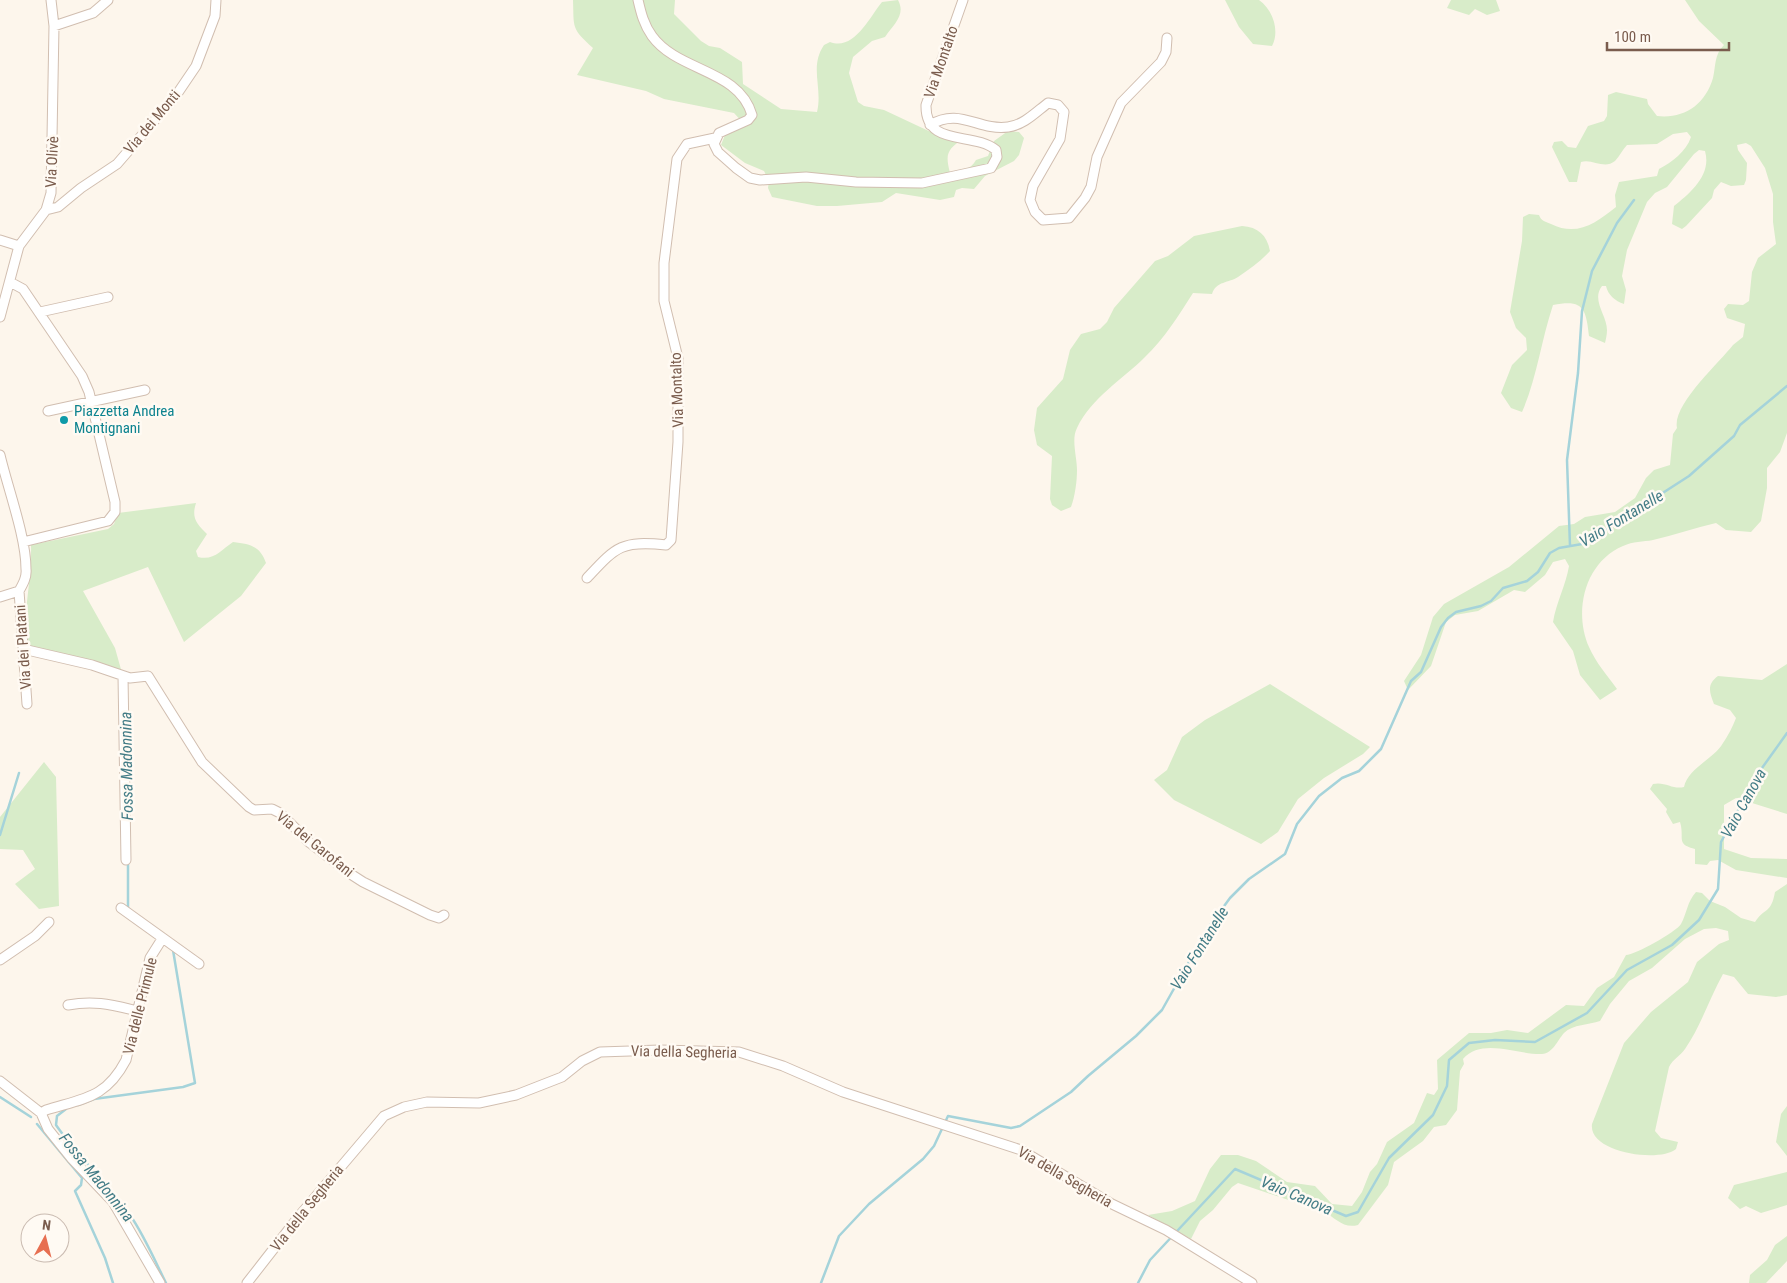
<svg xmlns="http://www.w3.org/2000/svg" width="1787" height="1283" font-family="'Roboto Condensed',sans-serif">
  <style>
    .green { fill: #d8ecc9 }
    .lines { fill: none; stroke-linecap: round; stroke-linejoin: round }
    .stream { stroke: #a5d3da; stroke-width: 2.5 }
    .minor-casing { stroke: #d1beb0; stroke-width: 11 }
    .minor { stroke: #fff; stroke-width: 9 }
    .culture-dot { fill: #0f9aa8; stroke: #fffaf3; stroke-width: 2 }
    .labels { text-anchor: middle; stroke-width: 5; stroke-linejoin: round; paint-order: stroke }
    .street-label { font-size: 15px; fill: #7a5c4d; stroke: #fffaf3 }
    .culture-label { font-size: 15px; fill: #0d838f; stroke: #fffaf3; text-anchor: start }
    .water-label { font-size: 16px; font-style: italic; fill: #437c86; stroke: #fffaf3 }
  </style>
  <rect width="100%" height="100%" fill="#fdf6ec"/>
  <path class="green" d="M 573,0 L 675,0 L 674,14 L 701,41 L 709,46 L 720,48 L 742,62 L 743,84 L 781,109 L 817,112 C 823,88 809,67 824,45 L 830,42 C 854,51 869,18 882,2 L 898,0 C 906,15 894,24 885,37 L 872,41 L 853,57 L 849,73 L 858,102 L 864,106 L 884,110 L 933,133 L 964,138 C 947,150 945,153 950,173 C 960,171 971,170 976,160 L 988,156 L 994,141 L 1008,131 L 1019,132 L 1024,138 L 1019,155 L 1014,161 L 985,176 L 974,189 L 962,188 L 956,190 L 954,197 L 940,200 L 896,193 L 882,202 L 837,206 L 817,206 L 772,197 L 768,188 L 769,181 L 764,171 L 745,163 L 721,145 L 727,130 L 744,124 L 734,113 L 664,99 L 646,91 L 577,75 L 593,48 C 571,28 574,28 573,0 Z
    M 1225,0 L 1259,0 C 1273,10 1280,31 1272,46 L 1253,44 L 1239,27 Z
    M 1451,0 L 1496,0 L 1500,11 L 1487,15 L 1475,9 L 1469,15 L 1447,8 Z
    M 1685,0 L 1787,0 L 1787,433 L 1780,452 L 1767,468 L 1767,488 L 1761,521 L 1751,532 L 1726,530 L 1716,523 C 1695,528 1674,535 1653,540 C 1643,542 1633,541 1623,546 C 1585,562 1573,611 1589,647 C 1596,663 1607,675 1617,689 L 1600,700 L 1580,675 L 1573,651 L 1553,622 C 1556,603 1566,585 1569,566 L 1565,559 L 1553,562 L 1545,575 L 1525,592 L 1514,590 L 1478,611 L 1455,615 L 1446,622 L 1431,666 L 1408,690 L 1404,681 L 1421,655 L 1433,617 L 1444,604 L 1509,567 L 1559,526 L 1574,524 L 1585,517 L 1615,512 L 1635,498 L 1646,478 L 1654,470 L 1670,465 L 1673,434 L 1677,428 C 1672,405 1719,363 1733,345 L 1743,337 L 1745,324 L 1727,318 L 1724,309 L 1728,304 L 1743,305 L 1749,301 L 1752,272 L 1758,258 L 1776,244 L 1773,222 L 1773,194 L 1765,168 L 1751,146 L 1746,143 L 1737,145 L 1738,150 L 1747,163 L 1746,180 L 1744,185 L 1731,186 L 1721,182 L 1714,190 L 1712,198 L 1686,226 L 1682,229 L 1672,224 L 1674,206 C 1690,193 1712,175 1705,151 L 1699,150 L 1694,154 L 1667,187 L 1655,193 L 1647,202 L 1627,250 L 1622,276 L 1626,290 L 1624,304 C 1615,301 1608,295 1606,286 L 1602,286 C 1591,300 1607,315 1607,330 C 1607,334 1606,339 1605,343 L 1589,336 C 1586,308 1583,299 1553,305 C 1541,341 1537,378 1522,412 L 1511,408 L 1501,393 L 1512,365 L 1527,350 L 1526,338 L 1516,328 L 1510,312 L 1522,241 L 1523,217 L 1529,214 L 1539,215 C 1541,221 1546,222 1551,224 C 1577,237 1596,223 1616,207 L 1615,195 L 1619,182 L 1657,176 L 1659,169 C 1672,162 1686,152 1691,137 L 1687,132 L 1673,134 L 1657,144 L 1627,145 C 1622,150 1620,156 1615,161 C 1604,170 1592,158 1581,162 L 1577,182 L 1569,182 L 1552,147 L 1554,142 L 1562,141 L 1568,147 L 1576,148 L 1588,126 L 1604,121 L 1607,116 L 1608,95 L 1616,92 L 1647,99 L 1648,104 L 1657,116 C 1684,119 1705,105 1713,78 C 1716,65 1714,55 1724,45 L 1699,21 Z
    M 1242,226 C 1258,227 1267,235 1270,251 C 1261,261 1250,269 1238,277 C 1229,283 1216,281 1212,294 L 1193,293 C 1179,315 1164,339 1145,357 C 1121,381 1092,397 1077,428 C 1071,439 1077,457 1077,470 C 1077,481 1075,496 1071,507 L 1061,511 L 1052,505 L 1050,499 L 1052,456 L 1037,445 L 1034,430 L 1037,408 L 1063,379 L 1070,350 L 1081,334 L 1100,329 L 1107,322 L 1114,308 L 1155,261 L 1168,256 L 1194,236 Z
    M 196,503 C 191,518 197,524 207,534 L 196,551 L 198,557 C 214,561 221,550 233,542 C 250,544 260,546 266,563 L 241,596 L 184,642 L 148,567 L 83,591 L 115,648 L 122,673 L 25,647 C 23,613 32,579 31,545 L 108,529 L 114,524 L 118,513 Z
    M 1787,664 L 1787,814 L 1736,798 L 1724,805 L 1724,849 L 1751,858 L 1787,859 L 1787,878 L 1736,870 L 1718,860 L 1710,861 L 1707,865 L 1695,864 L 1695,849 C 1675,844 1685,838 1680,822 L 1673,824 L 1666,812 L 1667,809 L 1650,789 L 1653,784 C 1665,781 1673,790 1684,787 C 1688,768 1714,759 1723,743 C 1728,736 1733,726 1736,718 L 1730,710 L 1714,704 C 1709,692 1707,684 1718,676 L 1762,680 Z
    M 1270,684 L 1370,747 L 1363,754 L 1324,778 L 1298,799 L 1278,832 L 1261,844 L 1174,800 L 1154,780 L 1167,770 L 1182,737 L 1205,720 Z
    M 44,762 L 56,777 L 59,906 L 39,909 L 15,884 L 35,869 L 23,850 L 0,849 L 0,817 Z
    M 1787,884 L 1787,995 L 1776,997 L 1748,994 L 1734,977 L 1723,974 C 1709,999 1701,1026 1685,1049 C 1680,1056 1673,1059 1669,1067 L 1655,1131 L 1661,1138 L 1678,1142 L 1676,1149 C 1660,1163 1588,1153 1592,1124 L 1624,1043 L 1651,1012 L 1688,982 L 1697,962 L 1719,944 L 1729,940 L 1728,931 L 1716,928 L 1704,929 L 1685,939 L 1652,968 L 1629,981 L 1610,1004 L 1600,1021 C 1589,1025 1573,1024 1564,1033 C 1557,1041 1553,1053 1542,1054 C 1518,1055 1482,1037 1463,1059 L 1464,1064 L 1460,1071 L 1457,1110 L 1446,1125 L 1434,1127 L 1423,1141 L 1394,1162 L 1388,1185 L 1358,1225 C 1343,1229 1336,1218 1324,1212 L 1238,1183 L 1232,1187 L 1213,1210 L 1200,1221 L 1191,1239 L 1148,1215 L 1172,1211 L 1195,1201 L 1210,1169 L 1221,1155 L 1238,1155 L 1256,1161 L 1287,1182 L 1315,1186 L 1332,1204 L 1352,1206 L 1362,1192 L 1370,1172 L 1377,1164 L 1387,1142 L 1414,1123 L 1427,1093 L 1434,1095 L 1438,1089 L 1437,1060 L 1469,1033 L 1491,1033 L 1507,1030 L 1528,1033 L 1566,1005 L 1584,1006 L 1597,988 L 1614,977 L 1626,955 C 1635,955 1676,932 1681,924 C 1687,913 1687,902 1696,892 L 1702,893 L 1710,901 L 1725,907 L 1741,918 L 1755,922 C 1765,907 1771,914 1775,892 Z
    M 1787,1106 L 1787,1156 L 1776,1142 L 1781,1114 Z
    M 1787,1172 L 1787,1205 L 1761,1213 L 1746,1206 L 1740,1209 L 1728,1198 L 1734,1185 Z
    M 1787,1236 L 1787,1261 L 1766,1283 L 1749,1283 L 1750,1275 L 1767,1260 L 1775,1245 Z"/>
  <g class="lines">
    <path class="stream" d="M 1570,546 L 1567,460 L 1578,373 L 1582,311 L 1592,271 L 1617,223 L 1634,200
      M 0,835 L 19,773
      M 128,910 L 128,861
      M 0,1097 L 31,1117
      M 78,1105 L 94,1099 L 183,1087 L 195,1083 L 173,950
      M 66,1109 L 57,1116 L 56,1125 C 78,1157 107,1183 130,1215 C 144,1235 155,1261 166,1283
      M 37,1124 L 82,1178 L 81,1185 L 75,1191 L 105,1258 L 113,1283
      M 821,1283 L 839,1236 L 869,1204 L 923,1159 L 934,1146 L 948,1116 L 1011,1128 L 1020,1126 L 1071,1092 L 1088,1076 L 1136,1036 L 1162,1010 L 1208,928 L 1230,898 L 1249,879 L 1285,854 L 1297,824 L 1319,796 L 1342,778 L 1359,771 L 1381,749 L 1411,681 L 1421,672 L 1441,627 L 1448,618 L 1456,612 L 1481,606 L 1491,601 L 1503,588 L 1527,581 L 1538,572 L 1550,553 L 1559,548 L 1582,544 L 1599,534 L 1689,476 L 1734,436 L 1740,425 L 1787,386
      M 1138,1283 L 1150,1260 L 1235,1169 L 1346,1216 L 1358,1212 L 1389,1158 L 1433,1115 L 1447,1086 L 1449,1060 L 1469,1043 L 1495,1040 L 1535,1042 L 1587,1013 L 1627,970 L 1672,945 L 1699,920 L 1718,889 L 1721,842 L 1757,775 L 1787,733"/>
    <g class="minor-casing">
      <path id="minor" d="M 638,0 C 641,13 644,25 652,36 C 678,72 739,69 752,115 L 748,120 L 719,133 L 714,144 L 718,152 L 736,168 L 750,178 L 760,180 L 806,177 L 856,182 L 922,183 L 991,168 L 997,157 L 996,150 C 973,131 925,148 926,105 L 963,0
        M 54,26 L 93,13 L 108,0
        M 930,125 C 960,107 978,131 1008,127 C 1024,125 1036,112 1048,103 L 1058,105 L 1064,112 L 1060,139 L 1033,186 L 1030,200 L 1035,212 L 1043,220 L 1069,218 L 1085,198 L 1091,187 L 1097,157 L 1121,103 L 1161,62 L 1166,52 L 1167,38
        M 46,210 L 58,207 L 81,188 L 117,164 L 175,97 L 196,66 L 215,16 L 216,0
        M 0,240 L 19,246
        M 10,282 L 23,289 L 82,376 L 89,392 L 115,502 L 115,512 L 108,521 L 23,542
        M 40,312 L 108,297
        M 0,317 L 19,246 L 46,210 L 51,193 L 54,26 L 51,0
        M 48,411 L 145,390
        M 0,455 C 8,489 26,537 26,569 C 27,577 23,584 19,591 L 0,597
        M 587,578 C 616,547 621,540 666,545 L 671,540 L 678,442 L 678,358 L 664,301 L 664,263 L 677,159 L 687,144 L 715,138
        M 19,591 L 27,704
        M 23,649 L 92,665 L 130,678 L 148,676 L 202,762 L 249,807 L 254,810 L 272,809 L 280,813 L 310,843 L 349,873 L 363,882 L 430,915 L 439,918 L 444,915
        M 123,676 L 126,860
        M 121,908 L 199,964
        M 0,960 L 35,936 L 49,922
        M 68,1005 C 95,1000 112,1005 138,1011
        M 0,1081 L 41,1113 L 48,1129 L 72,1159 L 113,1202 L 160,1283
        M 41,1113 L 46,1110 C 85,1098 106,1098 126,1060 L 150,958 L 162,939
        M 247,1283 L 300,1215 L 384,1116 L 404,1107 L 427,1102 L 479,1103 L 516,1095 L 562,1077 L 582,1061 L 600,1052 L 660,1050 L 739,1052 L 783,1066 L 843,1092 L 1021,1150 L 1112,1204 L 1166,1230 L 1252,1283"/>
    </g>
    <use href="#minor" class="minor"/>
  </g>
  <circle class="culture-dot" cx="64" cy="420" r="5"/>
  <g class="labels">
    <g class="street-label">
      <text transform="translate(941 62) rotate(-71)" y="5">Via Montalto</text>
      <text transform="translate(152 122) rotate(-50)" y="5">Via dei Monti</text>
      <text transform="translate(52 162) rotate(-87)" y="5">Via Olivè</text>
      <text transform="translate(677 390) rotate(-92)" y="5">Via Montalto</text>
      <text transform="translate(23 647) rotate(-94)" y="5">Via dei Platani</text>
      <text transform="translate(315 844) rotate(39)" y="5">Via dei Garofani</text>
      <text transform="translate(140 1006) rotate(-76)" y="5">Via delle Primule</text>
      <text transform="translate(684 1052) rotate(1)" y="5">Via della Segheria</text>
      <text transform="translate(1065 1177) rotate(30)" y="5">Via della Segheria</text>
      <text transform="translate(307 1208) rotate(-51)" y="5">Via della Segheria</text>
    </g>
    <g class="culture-label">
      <text x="74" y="416">Piazzetta Andrea<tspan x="74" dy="17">Montignani</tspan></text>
    </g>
    <g class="water-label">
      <text transform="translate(1621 518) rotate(-31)" y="6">Vaio Fontanelle</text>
      <text transform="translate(126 766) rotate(-91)" y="6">Fossa Madonnina</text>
      <text transform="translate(1743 803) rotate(-61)" y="6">Vaio Canova</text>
      <text transform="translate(1199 948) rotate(-58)" y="6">Vaio Fontanelle</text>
      <text transform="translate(97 1177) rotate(51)" y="6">Fossa Madonnina</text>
      <text transform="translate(1297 1195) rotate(23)" y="6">Vaio Canova</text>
    </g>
  </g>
  <g transform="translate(45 1238) rotate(7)"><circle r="24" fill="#fffaf3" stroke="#cabbb1"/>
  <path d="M0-4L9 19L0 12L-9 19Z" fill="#e76f51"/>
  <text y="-8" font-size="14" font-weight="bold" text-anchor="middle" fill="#7a5c4d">N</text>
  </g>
  <path d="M1607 42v8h122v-8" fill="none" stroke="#7a5c4d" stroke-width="2.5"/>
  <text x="1614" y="42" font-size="15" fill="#7a5c4d" stroke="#fffaf3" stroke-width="4" paint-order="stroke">100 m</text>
</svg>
